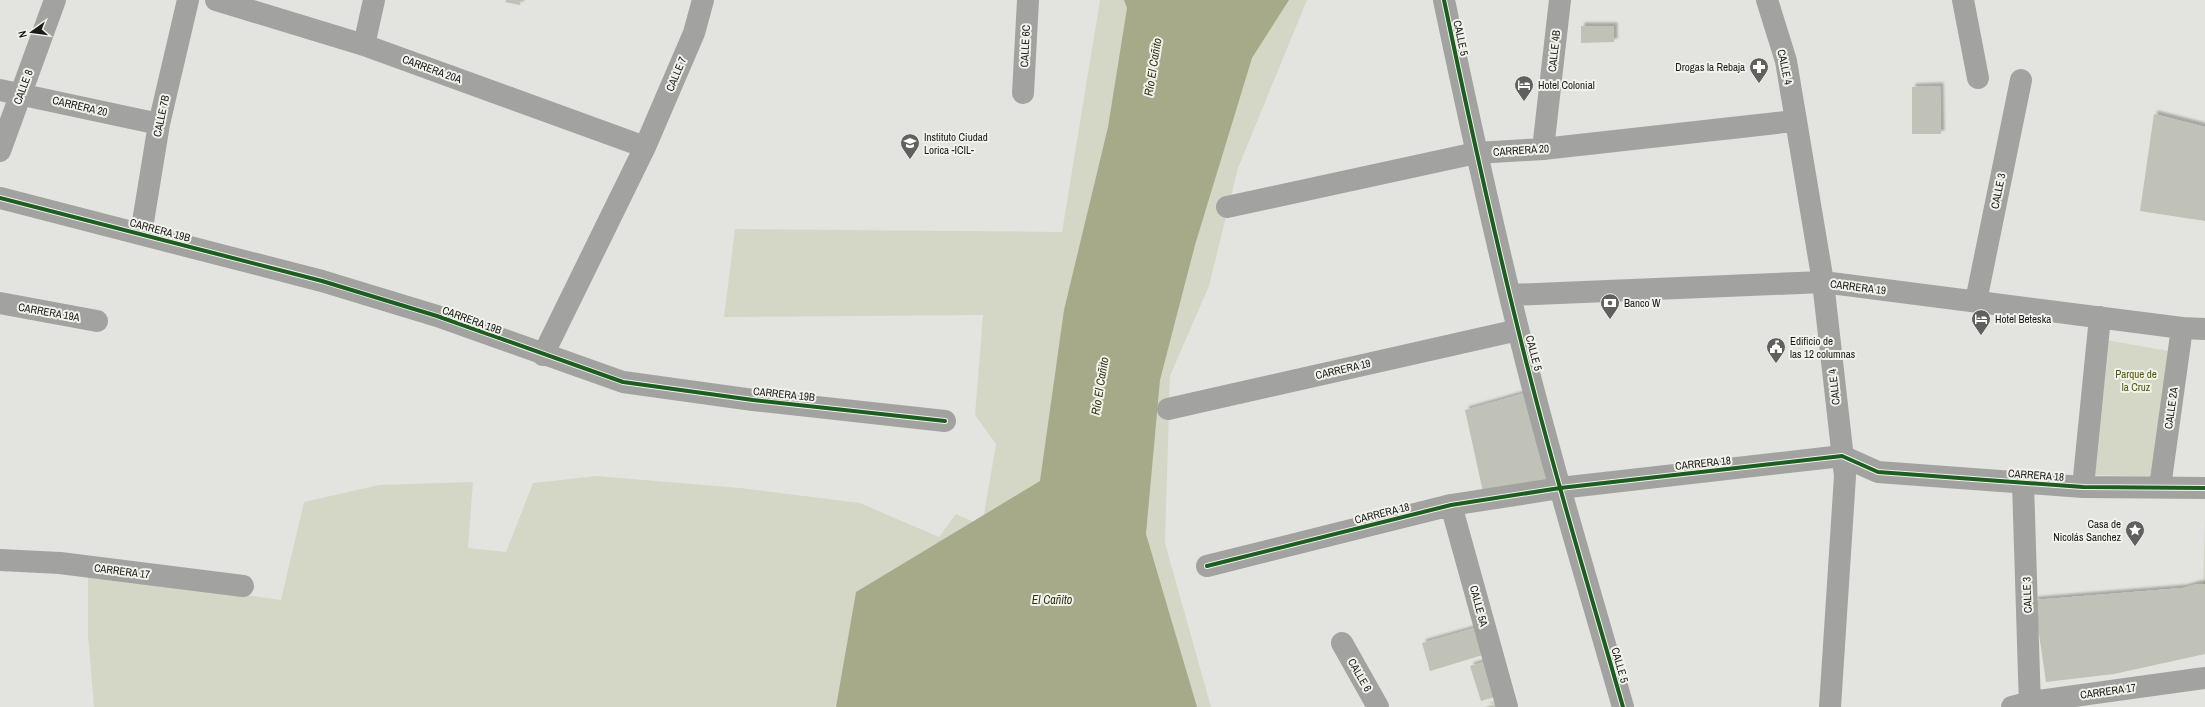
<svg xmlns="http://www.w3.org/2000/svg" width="2205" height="707" font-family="'Archivo Narrow',sans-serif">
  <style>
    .green { fill: #d5d7c6 }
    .water { fill: #a6aa89 }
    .building { fill: #c0c2b7; filter: url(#shadow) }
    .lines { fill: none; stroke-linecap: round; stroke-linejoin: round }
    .minor { stroke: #a2a2a1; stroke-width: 22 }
    .cycleway-casing { stroke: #f1f2eb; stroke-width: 6 }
    .cycleway { stroke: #1b5e20; stroke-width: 4 }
    .labels { text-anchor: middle; stroke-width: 4; stroke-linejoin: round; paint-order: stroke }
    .street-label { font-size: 11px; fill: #1a1b18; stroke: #f1f2eb }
    .poi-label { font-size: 11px; fill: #1a1b18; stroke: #f1f2eb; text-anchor: start }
    .park-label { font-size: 11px; fill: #54580b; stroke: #f1f2eb }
    .water-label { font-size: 12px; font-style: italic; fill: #2f320c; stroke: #f1f2eb }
  </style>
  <defs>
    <filter id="shadow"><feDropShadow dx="3.5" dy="-3.5" stdDeviation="1" flood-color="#0004"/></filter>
  </defs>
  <rect width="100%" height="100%" fill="#e3e4df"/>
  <path class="green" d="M 1100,0 L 1307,0 L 1238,168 L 1209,286 L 1170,376 L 1165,543 L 1211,707 L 94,707 L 88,636 L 88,573 L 281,600 L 304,502 L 379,485 L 473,482 L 468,548 L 506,552 L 533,483 L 596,476 L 740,488 L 860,503 L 939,537 L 956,514 L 982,526 L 996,444 L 975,415 L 983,315 L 724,317 L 735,229 L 1062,232 Z
    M 2106,340 L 2174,352 L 2156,477 L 2093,475 Z
    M 2205,516 L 2205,584 L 2203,584 Z"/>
  <path class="water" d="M 1124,0 L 1289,0 L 1252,58 L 1195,245 L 1160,380 L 1146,534 L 1197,707 L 836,707 L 856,592 L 1040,481 L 1064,310 L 1108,127 L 1127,8 Z"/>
  <path class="building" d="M 506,0 L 521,0 L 520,5 L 505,2 Z
    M 1581,26 L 1614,26 L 1614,42 L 1581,43 Z
    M 1940,86 L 1941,134 L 1912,134 L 1912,87 Z
    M 2154,114 L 2205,127 L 2205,221 L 2140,211 Z
    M 1525,393 L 1549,480 L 1483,492 L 1465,410 Z
    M 2197,584 L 2205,584 L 2205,654 L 2114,674 L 2046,682 L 2034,600 L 2183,588 Z
    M 1478,627 L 1486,654 L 1430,671 L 1422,643 Z
    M 1487,661 L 1498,696 L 1481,701 L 1470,666 Z
    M 1496,704 L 1497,707 L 1485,707 Z"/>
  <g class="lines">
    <path class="minor" d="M 216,0 L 364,45 L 645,147
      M 1444,0 C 1467,110 1491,220 1518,329 C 1549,456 1587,581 1623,707
      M 1767,0 L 1786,61 L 1823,282 L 1845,476 L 1830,707
      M 1963,0 L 1978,78
      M 364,45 L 374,0
      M 0,90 L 159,124
      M 1023,93 L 1028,0
      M 1543,149 L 1560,0
      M 0,151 L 55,0
      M 0,198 L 322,281 L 437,316 L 623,382 L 753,400 L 945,421
      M 1227,207 L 1476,153 L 1543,149 L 1794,121
      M 141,234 L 159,124 L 188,0
      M 1510,295 L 1823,282 L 2182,328 L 2205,329
      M 1976,301 L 2021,80
      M 0,303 L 97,321
      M 543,355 L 645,147 L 694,33 L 703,0
      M 1168,409 L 1518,330
      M 2023,483 L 2030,707
      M 2083,487 L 2100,317
      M 2160,487 L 2182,328
      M 1451,505 L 1507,707
      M 0,560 L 60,563 L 243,586
      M 1207,566 L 1451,505 L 1560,488 L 1842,456 L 1878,472 L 2083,487 L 2205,488
      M 1342,643 L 1378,707
      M 2012,707 L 2031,702 L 2205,678"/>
    <g class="cycleway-casing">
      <path id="cycleway" d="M 1444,0 C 1467,110 1491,220 1518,329 C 1549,456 1587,581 1623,707
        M 0,198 L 322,281 L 437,316 L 623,382 L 753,400 L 945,421
        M 1207,566 L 1451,505 L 1560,488 L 1842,456 L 1878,472 L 2083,487 L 2205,488"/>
    </g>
    <use href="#cycleway" class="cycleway"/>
  </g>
  <defs>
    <g id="pharmacy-pin" transform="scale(1)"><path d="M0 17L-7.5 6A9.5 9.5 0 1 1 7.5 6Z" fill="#60615e" stroke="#f1f2eb"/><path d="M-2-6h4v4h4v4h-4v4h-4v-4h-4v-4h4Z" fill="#fff"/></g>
    <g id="hotel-pin" transform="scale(1)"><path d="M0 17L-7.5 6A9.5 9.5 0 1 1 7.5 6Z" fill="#60615e" stroke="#f1f2eb"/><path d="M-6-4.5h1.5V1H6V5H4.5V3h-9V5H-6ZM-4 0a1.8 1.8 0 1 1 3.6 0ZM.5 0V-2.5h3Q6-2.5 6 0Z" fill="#fff"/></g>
    <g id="university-pin" transform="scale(1)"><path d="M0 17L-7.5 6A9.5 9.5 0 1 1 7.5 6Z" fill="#60615e" stroke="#f1f2eb"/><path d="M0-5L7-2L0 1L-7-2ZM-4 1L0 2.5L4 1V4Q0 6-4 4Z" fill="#fff"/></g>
    <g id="bank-pin" transform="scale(1)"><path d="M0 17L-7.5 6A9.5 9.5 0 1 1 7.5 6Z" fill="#60615e" stroke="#f1f2eb"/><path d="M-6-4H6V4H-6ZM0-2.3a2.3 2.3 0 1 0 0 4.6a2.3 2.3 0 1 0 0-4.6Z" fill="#fff"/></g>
    <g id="civic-pin" transform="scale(1)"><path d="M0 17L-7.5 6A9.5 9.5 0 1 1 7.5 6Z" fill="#60615e" stroke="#f1f2eb"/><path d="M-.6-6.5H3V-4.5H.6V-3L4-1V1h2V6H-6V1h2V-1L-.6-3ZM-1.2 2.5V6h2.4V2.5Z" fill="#fff"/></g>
    <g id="sight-pin" transform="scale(1)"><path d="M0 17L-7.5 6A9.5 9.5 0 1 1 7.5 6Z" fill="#60615e" stroke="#f1f2eb"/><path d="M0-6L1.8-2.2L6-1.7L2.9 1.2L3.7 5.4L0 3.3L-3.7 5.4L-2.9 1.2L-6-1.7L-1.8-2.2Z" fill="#fff"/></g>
  </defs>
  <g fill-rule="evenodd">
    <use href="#pharmacy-pin" x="1759" y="67"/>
    <use href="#hotel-pin" x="1524" y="85"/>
    <use href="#university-pin" x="910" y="143"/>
    <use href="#bank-pin" x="1610" y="303"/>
    <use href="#hotel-pin" x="1981" y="319"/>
    <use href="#civic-pin" x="1776" y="347"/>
    <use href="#sight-pin" x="2135" y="530"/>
  </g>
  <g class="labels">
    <g class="street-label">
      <text transform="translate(1461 38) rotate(78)" y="4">CALLE 5</text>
      <text transform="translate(1025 46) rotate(-87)" y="4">CALLE 6C</text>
      <text transform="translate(1554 51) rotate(-84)" y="4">CALLE 4B</text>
      <text transform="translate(1785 67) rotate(78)" y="4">CALLE 4</text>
      <text transform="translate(432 69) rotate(20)" y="4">CARRERA 20A</text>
      <text transform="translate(676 74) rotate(-67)" y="4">CALLE 7</text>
      <text transform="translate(23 87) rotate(-70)" y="4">CALLE 8</text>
      <text transform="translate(80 106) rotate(13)" y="4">CARRERA 20</text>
      <text transform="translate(161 116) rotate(-78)" y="4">CALLE 7B</text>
      <text transform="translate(1521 150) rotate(-4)" y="4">CARRERA 20</text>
      <text transform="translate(1998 191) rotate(-78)" y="4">CALLE 3</text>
      <text transform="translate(160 230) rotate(15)" y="4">CARRERA 19B</text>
      <text transform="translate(1858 287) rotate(7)" y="4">CARRERA 19</text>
      <text transform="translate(49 312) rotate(10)" y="4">CARRERA 19A</text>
      <text transform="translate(472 320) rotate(20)" y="4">CARRERA 19B</text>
      <text transform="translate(1534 353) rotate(75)" y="4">CALLE 5</text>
      <text transform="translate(1343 369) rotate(-13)" y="4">CARRERA 19</text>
      <text transform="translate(1834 387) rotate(-96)" y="4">CALLE 4</text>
      <text transform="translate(784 394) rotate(6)" y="4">CARRERA 19B</text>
      <text transform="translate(2171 408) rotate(-82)" y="4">CALLE 2A</text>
      <text transform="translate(1703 463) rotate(-6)" y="4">CARRERA 18</text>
      <text transform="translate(2036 475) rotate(4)" y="4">CARRERA 18</text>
      <text transform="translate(1382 513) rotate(-14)" y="4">CARRERA 18</text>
      <text transform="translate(122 571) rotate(7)" y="4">CARRERA 17</text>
      <text transform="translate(2027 595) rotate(-92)" y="4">CALLE 3</text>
      <text transform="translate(1479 606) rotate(75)" y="4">CALLE 5A</text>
      <text transform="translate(1620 665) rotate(74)" y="4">CALLE 5</text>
      <text transform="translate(1360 675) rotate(60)" y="4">CALLE 6</text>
      <text transform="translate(2108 691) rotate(-8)" y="4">CARRERA 17</text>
    </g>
    <g class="poi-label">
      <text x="1745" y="71" text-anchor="end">Drogas la Rebaja</text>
      <text x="1538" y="89">Hotel Colonial</text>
      <text x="924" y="141">Instituto Ciudad<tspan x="924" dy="13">Lorica -ICIL-</tspan></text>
      <text x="1624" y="307">Banco W</text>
      <text x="1995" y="323">Hotel Beteska</text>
      <text x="1790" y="345">Edificio de<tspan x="1790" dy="13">las 12 columnas</tspan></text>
      <text x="2121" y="528" text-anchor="end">Casa de<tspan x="2121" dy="13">Nicolás Sanchez</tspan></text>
    </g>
    <g class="park-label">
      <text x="2136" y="378">Parque de<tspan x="2136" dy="13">la Cruz</tspan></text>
    </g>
    <g class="water-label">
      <text transform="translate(1153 67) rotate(-81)" y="4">Río El Cañito</text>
      <text transform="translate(1100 386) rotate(-81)" y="4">Río El Cañito</text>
      <text x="1052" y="604">El Cañito</text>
    </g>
  </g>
  <g transform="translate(32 32) rotate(256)" stroke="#f1f2eb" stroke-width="3" paint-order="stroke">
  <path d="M0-3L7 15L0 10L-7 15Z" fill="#1a1b18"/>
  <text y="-6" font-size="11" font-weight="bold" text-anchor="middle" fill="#1a1b18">N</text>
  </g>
</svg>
